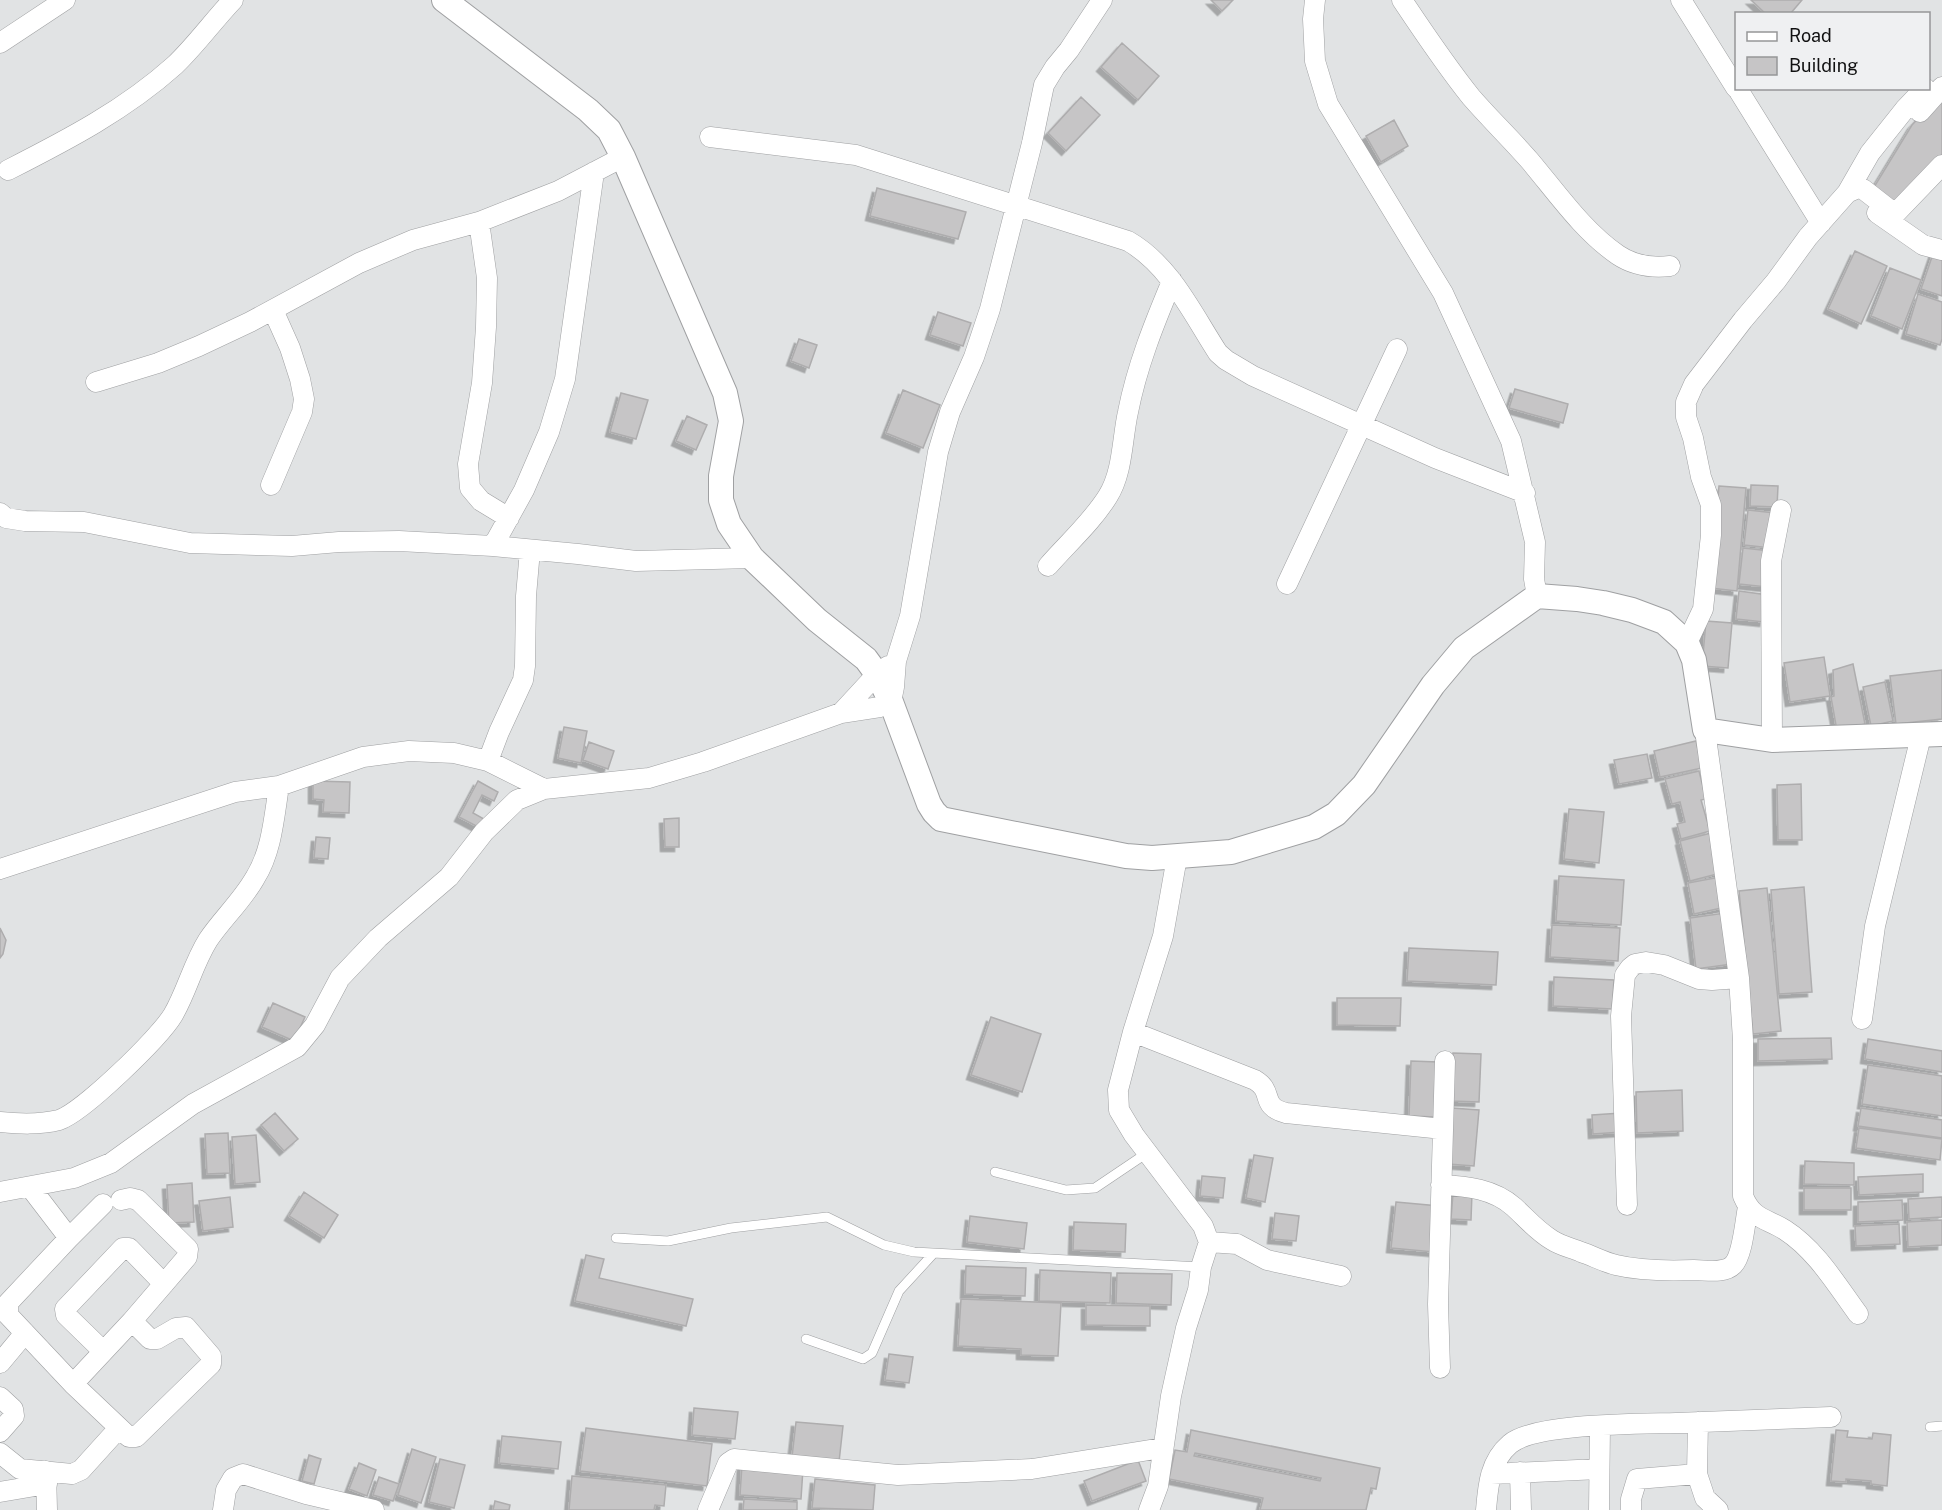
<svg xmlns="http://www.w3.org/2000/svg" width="1942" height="1510" font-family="'Public Sans',sans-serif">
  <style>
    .building { fill: #c6c5c6; stroke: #aeadae; stroke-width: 1.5; fill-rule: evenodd; filter: url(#shadow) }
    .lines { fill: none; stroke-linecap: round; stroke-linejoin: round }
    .service-casing { stroke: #9fa0a2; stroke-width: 10 }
    .minor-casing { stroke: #9fa0a2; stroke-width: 21 }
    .tertiary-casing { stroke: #9fa0a2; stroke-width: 26 }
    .service { stroke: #fff; stroke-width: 9 }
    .minor { stroke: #fff; stroke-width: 20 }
    .tertiary { stroke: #fff; stroke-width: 24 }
  </style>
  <defs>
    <filter id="shadow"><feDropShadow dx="-4.5" dy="4.5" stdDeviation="0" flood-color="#0004"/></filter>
  </defs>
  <rect width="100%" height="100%" fill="#e1e3e4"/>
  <path class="building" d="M 1211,0 L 1233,0 L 1222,11 Z
    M 1751,0 L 1802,0 L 1790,14 L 1766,14 Z
    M 1122,43 L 1159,76 L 1138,100 L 1101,67 Z
    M 1942,93 L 1942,162 L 1894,212 L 1871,192 L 1912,125 Z
    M 1081,97 L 1100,115 L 1066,151 L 1048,133 Z
    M 1394,120 L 1408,146 L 1381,162 L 1366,136 Z
    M 877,188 L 966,212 L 958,239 L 870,216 Z
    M 1855,251 L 1887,266 L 1861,324 L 1828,309 Z
    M 1934,251 L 1942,254 L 1942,296 L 1921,289 Z
    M 1890,268 L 1921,280 L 1902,329 L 1871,316 Z
    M 1918,294 L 1942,302 L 1942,339 L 1940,345 L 1906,334 Z
    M 938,312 L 971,323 L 963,346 L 930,335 Z
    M 799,339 L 817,345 L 809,368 L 791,361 Z
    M 1515,389 L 1568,404 L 1563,423 L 1509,408 Z
    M 903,390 L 940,405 L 923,448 L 886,433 Z
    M 621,393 L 648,400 L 636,439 L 610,432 Z
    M 687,416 L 707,425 L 696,450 L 676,441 Z
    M 1751,485 L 1778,486 L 1777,507 L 1750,506 Z
    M 1719,486 L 1746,488 L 1737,591 L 1710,588 Z
    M 1748,510 L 1775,513 L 1771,548 L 1744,545 Z
    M 1743,548 L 1771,551 L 1767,587 L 1739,584 Z
    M 1739,591 L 1768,595 L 1764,622 L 1736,619 Z
    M 1706,621 L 1732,623 L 1728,668 L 1702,666 Z
    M 1824,657 L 1830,696 L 1790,702 L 1784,663 Z
    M 1853,664 L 1865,724 L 1837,731 L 1831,697 L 1834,696 L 1833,670 Z
    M 1942,670 L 1942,719 L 1896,724 L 1890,676 Z
    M 1885,682 L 1893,721 L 1871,726 L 1863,687 Z
    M 564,727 L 587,731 L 581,763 L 558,758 Z
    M 1696,741 L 1702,768 L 1660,777 L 1654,751 Z
    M 589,742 L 614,751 L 608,769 L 583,760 Z
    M 1647,754 L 1652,778 L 1619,784 L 1614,760 Z
    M 1699,771 L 1706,799 L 1701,800 L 1710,831 L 1681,839 L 1677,824 L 1685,822 L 1680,802 L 1672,804 L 1665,779 Z
    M 313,781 L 350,782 L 349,813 L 323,812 L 324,800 L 313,799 Z
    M 478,781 L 498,792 L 494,801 L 482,795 L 473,813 L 484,819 L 480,828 L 459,817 Z
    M 1801,784 L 1802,840 L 1778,840 L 1777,785 Z
    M 1569,809 L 1604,812 L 1599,863 L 1564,859 Z
    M 679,818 L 679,847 L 665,847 L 664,819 Z
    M 1711,833 L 1721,873 L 1690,881 L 1680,841 Z
    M 316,837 L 330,838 L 328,859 L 314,858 Z
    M 1559,876 L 1624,880 L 1621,925 L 1556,921 Z
    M 1720,877 L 1726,907 L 1694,914 L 1688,883 Z
    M 1804,887 L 1812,992 L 1779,994 L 1771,890 Z
    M 1767,888 L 1781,1031 L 1753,1034 L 1739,891 Z
    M 1725,913 L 1732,964 L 1696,969 L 1690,918 Z
    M 1552,925 L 1620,928 L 1618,961 L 1550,957 Z
    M 0,928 L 6,940 L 3,954 L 0,958 Z
    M 1409,948 L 1498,952 L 1496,985 L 1407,981 Z
    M 1554,977 L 1614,980 L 1612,1009 L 1553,1006 Z
    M 1337,998 L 1401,998 L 1400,1026 L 1337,1025 Z
    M 273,1003 L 305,1017 L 294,1041 L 262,1027 Z
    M 991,1017 L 1041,1034 L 1022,1092 L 971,1075 Z
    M 1831,1038 L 1832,1059 L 1758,1061 L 1758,1039 Z
    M 1868,1039 L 1942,1051 L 1942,1072 L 1865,1059 Z
    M 1453,1053 L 1481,1054 L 1479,1102 L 1451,1101 Z
    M 1411,1061 L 1438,1062 L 1436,1117 L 1409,1116 Z
    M 1868,1065 L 1942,1076 L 1942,1116 L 1862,1104 Z
    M 1682,1090 L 1683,1131 L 1637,1133 L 1636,1092 Z
    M 1452,1108 L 1479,1110 L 1474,1166 L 1448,1164 Z
    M 1861,1108 L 1942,1120 L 1942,1138 L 1858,1126 Z
    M 275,1113 L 298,1139 L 284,1151 L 261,1125 Z
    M 1621,1113 L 1622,1132 L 1593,1134 L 1592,1115 Z
    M 1859,1128 L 1942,1139 L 1940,1160 L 1856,1148 Z
    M 228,1133 L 230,1173 L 207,1174 L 205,1134 Z
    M 256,1135 L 260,1182 L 235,1184 L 232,1137 Z
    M 1254,1155 L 1273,1158 L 1265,1202 L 1246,1198 Z
    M 1805,1161 L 1854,1163 L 1854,1185 L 1804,1184 Z
    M 1923,1174 L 1923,1192 L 1859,1195 L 1858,1177 Z
    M 1202,1176 L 1225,1178 L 1223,1198 L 1200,1196 Z
    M 192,1183 L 194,1222 L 169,1223 L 167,1185 Z
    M 1804,1188 L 1851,1188 L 1851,1210 L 1804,1210 Z
    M 304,1192 L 338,1215 L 324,1238 L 289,1216 Z
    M 1453,1193 L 1472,1193 L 1471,1220 L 1451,1219 Z
    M 230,1197 L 233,1227 L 203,1231 L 199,1201 Z
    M 1942,1197 L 1942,1217 L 1909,1219 L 1908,1199 Z
    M 1902,1200 L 1903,1220 L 1858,1222 L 1858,1202 Z
    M 1396,1202 L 1439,1206 L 1434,1252 L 1391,1248 Z
    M 1275,1213 L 1299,1216 L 1296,1241 L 1272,1239 Z
    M 970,1216 L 1027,1223 L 1024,1249 L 967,1242 Z
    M 1942,1220 L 1942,1245 L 1908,1247 L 1907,1222 Z
    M 1074,1222 L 1126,1224 L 1125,1252 L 1073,1250 Z
    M 1899,1224 L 1900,1244 L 1856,1246 L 1855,1226 Z
    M 586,1255 L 604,1259 L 599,1278 L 693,1299 L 686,1326 L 575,1301 Z
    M 966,1266 L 1026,1268 L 1025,1296 L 965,1294 Z
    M 1040,1270 L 1111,1273 L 1110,1303 L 1039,1301 Z
    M 1117,1273 L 1172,1274 L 1171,1305 L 1116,1303 Z
    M 961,1299 L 1061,1303 L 1058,1356 L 1021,1355 L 1021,1349 L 958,1346 Z
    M 1086,1305 L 1150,1306 L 1150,1326 L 1086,1325 Z
    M 889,1354 L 913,1357 L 909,1383 L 885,1380 Z
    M 694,1408 L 738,1412 L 735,1439 L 692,1435 Z
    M 796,1422 L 843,1426 L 839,1462 L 792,1457 Z
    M 586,1428 L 712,1444 L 707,1486 L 580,1471 Z
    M 1191,1430 L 1380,1468 L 1376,1489 L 1371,1488 L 1366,1510 L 1260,1510 L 1263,1498 L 1169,1479 L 1175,1450 L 1187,1452 ZM 1195,1453 L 1321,1478 L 1320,1481 L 1194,1456 Z
    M 1836,1430 L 1848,1431 L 1847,1437 L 1872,1439 L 1873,1433 L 1891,1435 L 1887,1486 L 1871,1484 L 1871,1481 L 1846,1479 L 1846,1482 L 1831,1481 Z
    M 502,1436 L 561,1442 L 558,1469 L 499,1463 Z
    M 412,1449 L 436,1457 L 421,1503 L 398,1495 Z
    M 309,1455 L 321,1459 L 314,1484 L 302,1481 Z
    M 440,1459 L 465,1465 L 454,1508 L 429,1502 Z
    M 1138,1460 L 1146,1481 L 1092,1501 L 1084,1481 Z
    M 359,1463 L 376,1470 L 367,1496 L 349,1489 Z
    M 742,1465 L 803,1469 L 801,1499 L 740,1495 Z
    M 572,1476 L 666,1485 L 664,1506 L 655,1505 L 654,1510 L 569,1510 Z
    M 379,1477 L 399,1484 L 393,1501 L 373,1495 Z
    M 815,1479 L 875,1485 L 873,1510 L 812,1508 Z
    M 744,1499 L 797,1502 L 797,1510 L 743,1510 Z
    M 495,1501 L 510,1505 L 509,1510 L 493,1510 Z"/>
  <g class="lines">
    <g class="service-casing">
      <path id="service" d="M 995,1172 L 1066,1190 L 1095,1188 L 1147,1153
        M 616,1238 L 668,1241 L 731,1228 L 827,1217 L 884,1245 L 914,1252 L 1201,1267
        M 806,1339 L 863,1359 L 872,1353 L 899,1291 L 933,1254
        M 1930,1427 L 1942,1426"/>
    </g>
    <g class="minor-casing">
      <path id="minor" d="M 1315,0 L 1313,19 L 1315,61 L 1328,104 L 1443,293 L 1511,441 L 1535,542 L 1534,579 L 1537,596
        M 1402,0 C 1424,33 1446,66 1471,97 C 1490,119 1511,139 1530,161 C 1557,193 1583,231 1618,255 C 1633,265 1652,268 1670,266
        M 1681,0 L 1736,88
        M 0,43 L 65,0
        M 1737,88 L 1821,223
        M 1920,112 L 1942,87
        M 710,137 L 856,155 L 1128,241 C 1170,265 1192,313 1218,353 L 1226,360 L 1253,376 L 1435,458 L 1525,493
        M 8,170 C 67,140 125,110 175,65 C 196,45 213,21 233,0
        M 1847,193 L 1858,188 L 1863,189 L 1895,214 L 1942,165
        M 1877,213 L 1923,245 L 1942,250
        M 479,222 L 487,278 L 486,327 L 482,383 L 468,464 L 470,488 L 481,501 L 509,518
        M 96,382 L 158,363 L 199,346 L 250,322 L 359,263 L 413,240 L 479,222 L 558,191 L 623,157
        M 271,485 L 302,412 L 304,399 L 300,379 L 290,348 L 273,310
        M 0,513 L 6,518 L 25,521 L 84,522 L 190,543 L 292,546 L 339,542 L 399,541 L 493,546 L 578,554 L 636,561 L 752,558
        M 493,546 L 524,490 L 549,432 L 565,379 L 594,172
        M 1048,566 C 1067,544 1092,522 1108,496 C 1123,472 1122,439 1128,412 C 1137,366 1154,324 1172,281
        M 1287,584 L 1397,349
        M 1687,643 L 1703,609 L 1711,535 L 1711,505 L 1701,477 L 1693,438 L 1686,417 L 1686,402 L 1694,384 L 1743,320 L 1776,281 L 1808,237 L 1847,193 L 1870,153 L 1905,109 L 1925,88
        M 841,713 L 877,674 L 888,666
        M 1705,730 L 1739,978 L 1743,1040 L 1743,1196 C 1753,1220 1766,1218 1785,1230 C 1816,1250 1836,1284 1858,1314
        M 1772,740 L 1771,561 L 1781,510
        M 488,761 L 499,732 L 523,680 L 525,666 L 526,596 L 530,550
        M 0,869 L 235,792 L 279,786 L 363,757 L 409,751 L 454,753 L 488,761 L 544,789
        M 1862,1019 L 1875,926 L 1921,736
        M 1133,1032 L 1255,1080 C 1275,1092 1259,1106 1286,1113 L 1443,1129
        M 0,1122 C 20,1124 39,1125 59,1120 C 83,1112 159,1038 173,1015 C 187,991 193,964 208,940 C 222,919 242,901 255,878 C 272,851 274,817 279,786
        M 1441,1185 C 1467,1186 1494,1189 1514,1207 C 1527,1219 1537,1231 1552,1240 C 1561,1246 1572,1248 1581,1252 C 1593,1256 1604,1262 1616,1265 C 1641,1271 1668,1271 1694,1270 C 1706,1270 1724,1274 1733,1265 C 1743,1255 1745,1221 1748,1207
        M 30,1187 L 69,1238 L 8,1303 L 8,1315 L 73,1384 L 129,1437 L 136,1437 L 211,1364 L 211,1356 L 186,1327 L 176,1328 L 157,1339 L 150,1339 L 132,1321 L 187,1257 L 188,1249 L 138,1200 L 130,1198 L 121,1200
        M 0,1192 L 74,1178 L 111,1163 L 193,1104 L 297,1047 L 315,1025 L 340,978 L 378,938 L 449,877 L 484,832 L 517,800 L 544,789 L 649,778 L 703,762 L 841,713 L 880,707 L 891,702 L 894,687 L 896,661 L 910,616 L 938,452 L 950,412 L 974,357 L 990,309 L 1032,143 L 1044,85 L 1055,67 L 1069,50 L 1102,0
        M 1627,1205 L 1621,1016 L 1625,975 L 1630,968 L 1635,964 L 1646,962 L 1664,965 L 1699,979 L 1712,980 L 1739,978
        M 69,1238 L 103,1204
        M 1209,1242 L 1237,1244 L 1267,1260 L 1341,1276
        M 103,1351 L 66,1315 L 65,1309 L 123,1248 L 129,1248 L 164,1284
        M 0,1363 L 25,1333
        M 1440,1368 L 1438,1304 L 1445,1061
        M 73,1384 L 132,1321
        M 0,1397 L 13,1409 L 14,1416 L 0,1432
        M 1698,1422 L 1697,1474 L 1705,1498 L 1718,1510
        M 0,1453 L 20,1469 L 72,1474 L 81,1470 L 119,1428
        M 46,1471 L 47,1510
        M 1520,1472 L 1521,1510
        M 1491,1474 L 1599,1469
        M 0,1492 L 47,1484
        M 223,1510 L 226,1490 L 233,1478 L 243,1474 L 306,1494 L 374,1510
        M 708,1510 L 728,1463 L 734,1459 L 898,1475 L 1032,1469 L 1162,1448
        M 1149,1510 L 1158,1486 L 1171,1396 L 1186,1328 L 1198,1290 L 1201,1267 L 1209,1242 L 1203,1226 L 1134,1135 L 1119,1110 L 1118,1090 L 1133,1032 L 1163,936 L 1177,857
        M 1486,1510 C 1488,1485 1490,1461 1510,1444 C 1534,1423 1641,1424 1676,1423 C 1727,1421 1779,1419 1831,1417
        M 1599,1510 L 1600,1426
        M 1631,1510 L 1631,1499 L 1637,1479 L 1697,1474"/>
    </g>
    <g class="tertiary-casing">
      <path id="tertiary" d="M 444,0 L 588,110 L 609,130 L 623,157 L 725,393 L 731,421 L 721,476 L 721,500 L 729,524 L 752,558 L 817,620 L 866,659 L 877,674 L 891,702 L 929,804 L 934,812 L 941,819 L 1126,856 L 1152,858 L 1231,852 L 1314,827 L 1336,814 L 1364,785 L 1433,685 L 1464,648 L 1537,596 L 1577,599 L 1603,603 L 1632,610 L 1664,622 L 1687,643 L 1694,660 L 1705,730 L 1772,740 L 1942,734"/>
    </g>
    <use href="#service" class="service"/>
    <use href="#minor" class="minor"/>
    <use href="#tertiary" class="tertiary"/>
  </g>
  <rect x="1735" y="12" width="195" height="78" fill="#eff0f2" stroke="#969698" stroke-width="1.5"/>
  <rect x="1747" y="32" width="30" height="9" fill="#ffffff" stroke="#969698" stroke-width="1.5"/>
  <text x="1789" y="42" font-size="18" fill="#101011">Road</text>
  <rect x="1747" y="57" width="30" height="18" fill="#c6c5c6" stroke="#969698" stroke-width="1.5"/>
  <text x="1789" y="72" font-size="18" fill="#101011">Building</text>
</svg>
